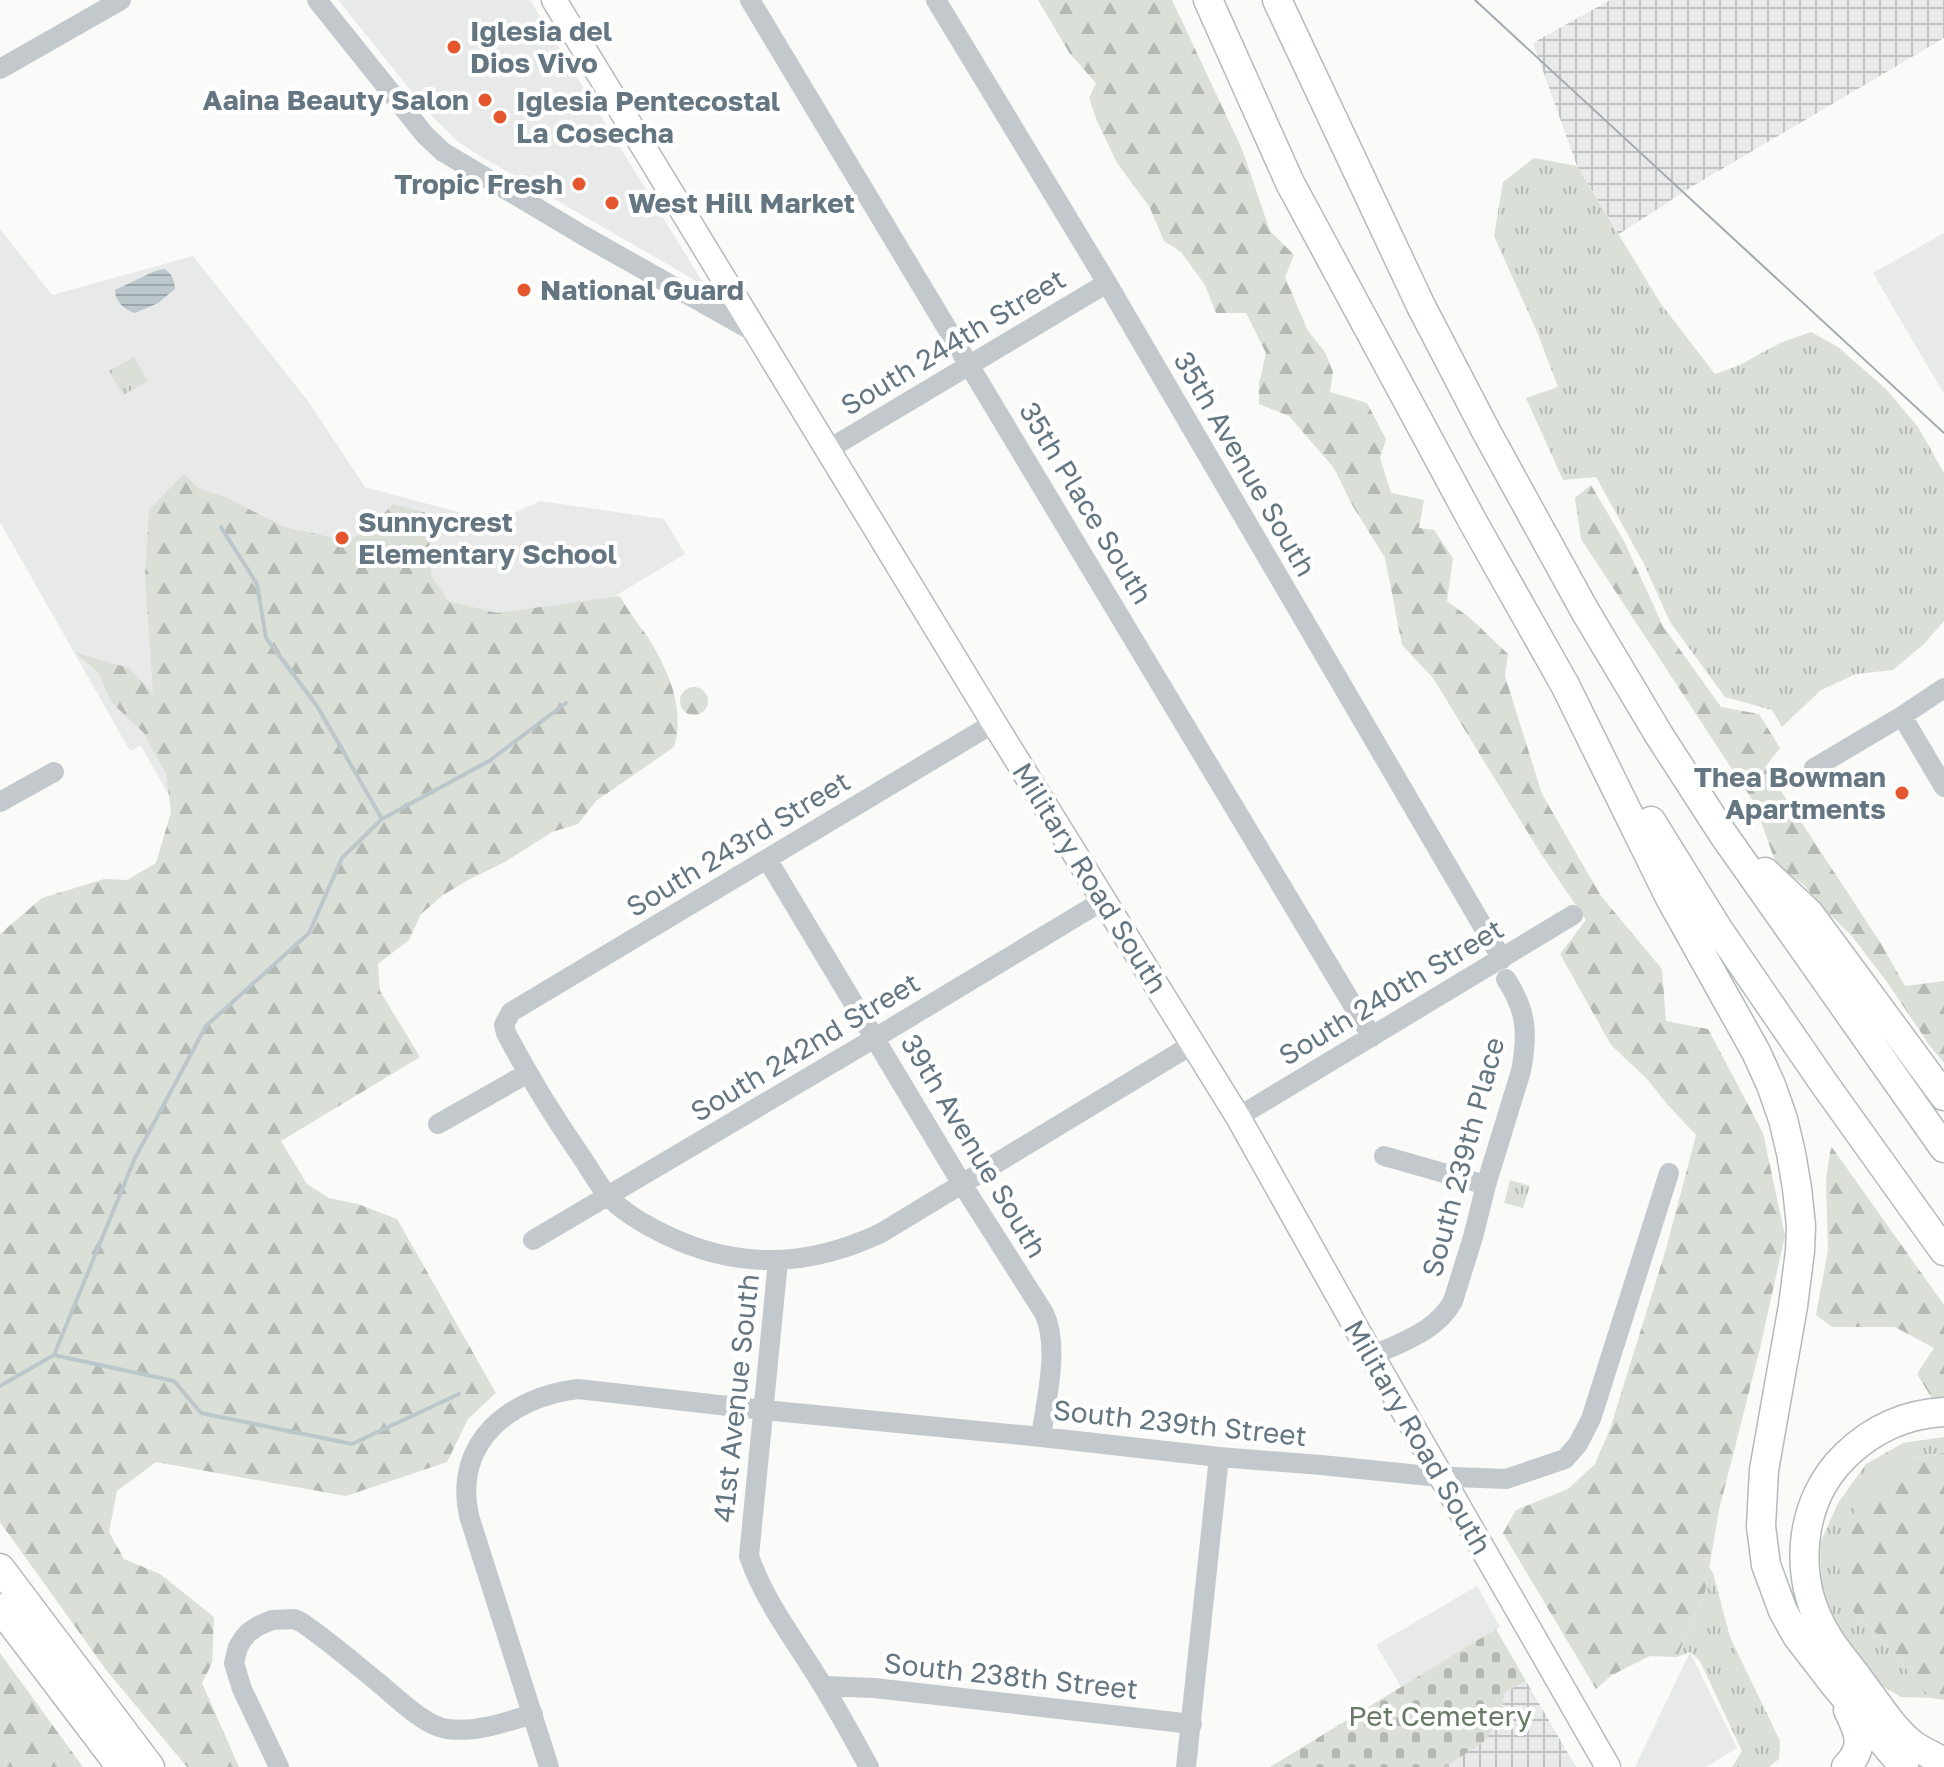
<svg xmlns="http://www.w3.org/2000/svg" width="1944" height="1767" font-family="'Golos Text',sans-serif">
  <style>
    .built { fill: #e8e9e9 }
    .industrial { fill: url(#industrial-grid) }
    .grass { fill: url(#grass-tufts) }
    .forest { fill: url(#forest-firs) }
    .cemetery { fill: url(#cemetery-stones) }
    .water { fill: url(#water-rules) }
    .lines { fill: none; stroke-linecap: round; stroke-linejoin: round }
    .stream { stroke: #bbc7cb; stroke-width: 4 }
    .major-casing { stroke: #b5babe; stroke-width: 27 }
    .highway-casing { stroke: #b4b9bd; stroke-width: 31 }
    .minor { stroke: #c3c8cc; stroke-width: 20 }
    .major { stroke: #fff; stroke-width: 24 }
    .highway { stroke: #fff; stroke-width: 28 }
    .tram { stroke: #a2aab0; stroke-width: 2 }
    .poi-dot { fill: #e4572e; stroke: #fff; stroke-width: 3 }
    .labels { text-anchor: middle; stroke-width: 8; stroke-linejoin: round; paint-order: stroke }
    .poi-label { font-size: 28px; font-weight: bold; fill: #657683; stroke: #fff; text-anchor: start }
    .street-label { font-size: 28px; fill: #657683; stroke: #fff }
    .park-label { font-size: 28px; fill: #687a64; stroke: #fff }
  </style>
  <defs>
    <pattern id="industrial-grid" width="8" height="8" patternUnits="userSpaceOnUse" patternTransform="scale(2)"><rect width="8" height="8" fill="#e8e9e9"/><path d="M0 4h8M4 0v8" fill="none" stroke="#c0c1c2"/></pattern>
    <pattern id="grass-tufts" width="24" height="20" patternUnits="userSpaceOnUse" patternTransform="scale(2)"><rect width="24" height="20" fill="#dadfd7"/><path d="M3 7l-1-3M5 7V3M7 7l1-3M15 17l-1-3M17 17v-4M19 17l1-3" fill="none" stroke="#b4b9b4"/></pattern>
    <pattern id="forest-firs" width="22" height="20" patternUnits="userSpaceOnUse" patternTransform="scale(2)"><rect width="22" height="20" fill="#dadfd7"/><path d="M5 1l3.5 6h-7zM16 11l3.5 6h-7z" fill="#b4b9b4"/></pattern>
    <pattern id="cemetery-stones" width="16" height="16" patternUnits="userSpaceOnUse" patternTransform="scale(2)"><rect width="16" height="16" fill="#dadfd7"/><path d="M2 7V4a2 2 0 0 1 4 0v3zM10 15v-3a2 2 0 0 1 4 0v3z" fill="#b4b9b4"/></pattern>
    <pattern id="water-rules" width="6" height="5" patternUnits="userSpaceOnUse" patternTransform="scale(2)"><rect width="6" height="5" fill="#bbc7cb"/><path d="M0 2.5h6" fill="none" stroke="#9ca6aa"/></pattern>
  </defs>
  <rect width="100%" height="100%" fill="#fafaf8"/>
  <path class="built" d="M 338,0 L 530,0 L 705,286 L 480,156 L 457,141 L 428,112 Z
    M 0,229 L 52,295 L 193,256 L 308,401 L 365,487 L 495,522 L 540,501 L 664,519 L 685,554 L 188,852 L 189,831 L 141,746 L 130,751 L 0,522 Z
    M 1944,233 L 1944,394 L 1873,273 Z
    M 1477,1586 L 1500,1627 L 1401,1687 L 1376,1645 Z
    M 1690,1652 L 1737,1748 L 1706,1767 L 1635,1767 Z"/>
  <path class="industrial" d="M 1610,0 L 1944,0 L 1944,38 L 1693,186 L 1619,234 L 1577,166 L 1533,43 Z
    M 1526,1681 L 1576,1767 L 1445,1767 L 1485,1740 L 1500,1717 L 1505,1692 Z"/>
  <path class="grass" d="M 1534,158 L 1577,166 L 1661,304 L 1715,374 L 1740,365 L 1780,343 L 1811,332 L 1838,347 L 1886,389 L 1918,427 L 1944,473 L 1944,621 L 1924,644 L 1893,670 L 1856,674 L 1821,690 L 1782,727 L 1772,710 L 1725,697 L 1670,622 L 1644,564 L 1596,477 L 1563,480 L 1526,398 L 1558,387 L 1538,334 L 1494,236 L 1503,182 Z
    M 134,357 L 148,381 L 123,395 L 109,371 Z
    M 1510,1180 L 1530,1186 L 1523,1208 L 1504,1203 Z
    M 1944,1437 L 1944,1453 L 1910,1458 L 1845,1604 L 1878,1635 L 1931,1698 L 1901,1697 L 1861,1673 L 1821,1594 L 1820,1543 L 1838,1503 L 1866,1464 L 1903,1443 Z
    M 1709,1567 L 1713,1573 L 1730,1637 L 1780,1741 L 1779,1759 L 1769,1767 L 1730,1767 L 1733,1766 L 1742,1751 L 1700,1661 L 1690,1652 L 1677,1657 L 1705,1592 Z"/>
  <path class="forest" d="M 1038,0 L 1172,0 L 1242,149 L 1270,231 L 1294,255 L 1285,277 L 1308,331 L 1325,352 L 1333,372 L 1330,392 L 1367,403 L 1386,439 L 1380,458 L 1391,493 L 1424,500 L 1419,528 L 1434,530 L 1453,558 L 1447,601 L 1470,618 L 1508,654 L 1505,676 L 1542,794 L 1601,896 L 1662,969 L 1666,1021 L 1708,1029 L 1763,1133 L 1785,1236 L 1760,1348 L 1719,1510 L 1705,1592 L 1677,1657 L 1650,1656 L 1612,1675 L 1596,1689 L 1503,1533 L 1516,1510 L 1568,1489 L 1595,1464 L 1610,1429 L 1666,1249 L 1696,1135 L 1667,1104 L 1648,1080 L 1611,1045 L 1560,954 L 1586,920 L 1541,854 L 1433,678 L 1402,645 L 1385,558 L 1351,503 L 1334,468 L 1289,416 L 1259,404 L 1259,384 L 1266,353 L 1246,313 L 1216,313 L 1205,285 L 1181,252 L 1164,241 L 1149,206 L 1117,163 L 1097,121 L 1089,98 L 1096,83 L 1070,54 Z
    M 184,474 L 198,488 L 225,497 L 284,527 L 349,541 L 373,525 L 393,504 L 448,519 L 430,541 L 431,575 L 448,601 L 497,613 L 620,596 C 628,612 639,624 649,639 C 668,670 686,710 674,747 L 596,801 L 578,824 L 552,832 L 505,862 L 468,880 L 443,895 L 421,914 L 409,940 L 378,964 L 380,991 L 420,1057 L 281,1141 L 307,1184 L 329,1198 L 358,1204 L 397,1219 L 496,1393 L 468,1419 L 447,1462 L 346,1496 L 156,1462 L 117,1491 L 109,1532 L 124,1559 L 160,1574 L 214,1617 L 212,1663 L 202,1683 L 239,1767 L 187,1767 L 107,1671 L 0,1522 L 0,934 L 42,898 L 104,879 L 127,880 L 156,863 L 171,812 L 166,773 L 143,732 L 111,702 L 99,673 L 74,652 L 129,668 L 153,693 L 145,577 L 149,510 Z
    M 1591,485 L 1624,541 L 1663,626 L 1721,707 L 1759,714 L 1780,748 L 1765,767 L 1880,942 L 1905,986 L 1944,981 L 1944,1063 L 1930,1046 L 1887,982 L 1851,935 L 1825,910 L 1804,885 L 1776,864 L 1755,804 L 1581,539 L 1575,498 Z
    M680 701a14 14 0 1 1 28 0a14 14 0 1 1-28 0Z
    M 1831,1146 L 1944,1305 L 1944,1406 L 1936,1405 L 1917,1374 L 1934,1348 L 1895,1327 L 1832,1327 L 1816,1315 L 1828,1250 L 1826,1180 Z
    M 1944,1453 L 1944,1700 L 1931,1698 L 1878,1635 L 1845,1604 L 1839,1566 L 1856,1506 L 1910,1458 Z
    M 0,1653 L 83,1767 L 0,1767 Z"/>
  <path class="cemetery" d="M 1496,1629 L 1526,1681 L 1505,1692 L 1500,1717 L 1485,1741 L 1445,1767 L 1270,1767 Z"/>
  <path class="water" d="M 165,269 C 172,275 174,279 175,289 L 158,303 L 135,313 C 125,310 115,302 115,290 L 155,271 Z"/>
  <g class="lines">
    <path class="stream" d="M 221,527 L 257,584 L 266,638 L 317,706 L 382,819
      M 54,1355 L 174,1381 L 201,1413 L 352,1444 L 459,1394
      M 0,1386 L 54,1355 L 135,1158 L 206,1026 L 309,933 L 342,858 L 382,819 L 489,761 L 566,703"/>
    <g class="major-casing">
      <path id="major" d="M 554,0 L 994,723 L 1238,1117 L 1372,1356 L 1608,1767"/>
    </g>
    <g class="highway-casing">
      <path id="highway" d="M 1208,0 L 1290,183 L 1473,522 L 1565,685 L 1670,898 L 1756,1052 L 1771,1085 L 1783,1119 L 1791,1153 L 1797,1188 L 1801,1226 L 1800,1251 L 1793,1306 L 1764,1470 L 1761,1526 L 1766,1565 L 1783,1611 L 1797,1636 L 1834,1684 L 1904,1767
        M 1277,0 L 1421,306 L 1486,431 L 1585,611 L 1659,735 L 1723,834 L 1944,1148
        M 1651,821 L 1718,929 L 1823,1082 L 1944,1251
        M 1765,872 L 1809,913 L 1944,1096
        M 1944,1412 C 1907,1414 1873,1429 1846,1455 C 1798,1501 1792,1578 1826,1634 C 1835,1650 1848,1664 1858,1678 C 1875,1700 1891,1727 1912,1744 C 1921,1751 1934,1756 1944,1762
        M 0,1568 L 150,1767
        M 0,1608 L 121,1767
        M 1846,1767 C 1866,1747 1859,1732 1848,1710"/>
    </g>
    <path class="minor" d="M 317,0 L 425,135 L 443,152 L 584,236 L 756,333
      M 750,0 L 1372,1037
      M 936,0 L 1107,283 L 1502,959
      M 0,69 L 121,0
      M 829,449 L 1107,283
      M 1902,716 L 1944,787
      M 994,723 L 511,1012 L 504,1025 L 506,1033 C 529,1077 555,1119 583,1159 C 591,1171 598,1184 607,1195 C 622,1212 647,1226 668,1236 C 740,1270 809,1267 881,1233 L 1193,1044
      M 1814,768 L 1902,716 L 1944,688
      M 0,802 L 54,772
      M 767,859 L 962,1184 L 1044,1313 C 1060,1347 1046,1400 1041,1437
      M 1238,1117 L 1573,915
      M 438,1124 L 528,1073
      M 1384,1156 L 1486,1185
      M 533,1240 L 875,1038 L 1104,900
      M 778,1261 L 749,1556 C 765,1603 797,1643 823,1686 C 839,1712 854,1740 869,1767
      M 1372,1356 C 1402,1342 1437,1331 1453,1301 L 1473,1237 L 1486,1185 L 1521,1071 C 1528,1034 1527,1011 1506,979
      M 823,1686 L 874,1688 L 1192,1724
      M 279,1767 L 242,1689 L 234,1663 L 238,1647 L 243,1639 L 248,1633 L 258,1626 L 272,1620 L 294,1619 L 301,1622 C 329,1641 354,1663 380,1684 C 397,1698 425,1726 447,1729 C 476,1733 506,1722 533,1714
      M 549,1767 L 469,1516 C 453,1442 510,1397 578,1389 L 764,1410 L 1041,1437 L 1219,1457 L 1321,1465 L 1429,1476 L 1506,1479 L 1565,1459 L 1578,1444 L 1591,1419 L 1669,1173
      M 1186,1767 L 1219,1457"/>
    <use href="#major" class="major"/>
    <use href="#highway" class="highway"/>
    <path class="tram" d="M 1475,0 L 1944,433"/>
  </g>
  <g class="poi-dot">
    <circle cx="454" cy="47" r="8"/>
    <circle cx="485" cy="100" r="8"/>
    <circle cx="500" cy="117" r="8"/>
    <circle cx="579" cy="184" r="8"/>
    <circle cx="612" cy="203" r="8"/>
    <circle cx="524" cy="290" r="8"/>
    <circle cx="342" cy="538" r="8"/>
    <circle cx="1902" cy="793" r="8"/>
  </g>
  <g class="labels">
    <g class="poi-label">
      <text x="470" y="41">Iglesia del<tspan x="470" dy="32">Dios Vivo</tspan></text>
      <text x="469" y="110" text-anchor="end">Aaina Beauty Salon</text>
      <text x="516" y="111">Iglesia Pentecostal<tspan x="516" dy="32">La Cosecha</tspan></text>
      <text x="563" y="194" text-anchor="end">Tropic Fresh</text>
      <text x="628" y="213">West Hill Market</text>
      <text x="540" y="300">National Guard</text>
      <text x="358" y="532">Sunnycrest<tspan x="358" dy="32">Elementary School</tspan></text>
      <text x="1886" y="787" text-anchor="end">Thea Bowman<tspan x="1886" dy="32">Apartments</tspan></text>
    </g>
    <g class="street-label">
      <text transform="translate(953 342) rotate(-31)" y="10">South 244th Street</text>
      <text transform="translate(1245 464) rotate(60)" y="10">35th Avenue South</text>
      <text transform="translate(1086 503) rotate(59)" y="10">35th Place South</text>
      <text transform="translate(738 844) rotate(-31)" y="10">South 243rd Street</text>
      <text transform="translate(1090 878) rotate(58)" y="10">Military Road South</text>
      <text transform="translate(1391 992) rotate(-31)" y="10">South 240th Street</text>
      <text transform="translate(805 1047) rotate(-31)" y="10">South 242nd Street</text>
      <text transform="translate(974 1146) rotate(59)" y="10">39th Avenue South</text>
      <text transform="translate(1463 1157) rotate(-75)" y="10">South 239th Place</text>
      <text transform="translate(736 1398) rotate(-84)" y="10">41st Avenue South</text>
      <text transform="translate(1180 1423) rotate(6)" y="10">South 239th Street</text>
      <text transform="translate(1418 1437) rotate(60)" y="10">Military Road South</text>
      <text transform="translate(1011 1676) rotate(6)" y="10">South 238th Street</text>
    </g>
    <g class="park-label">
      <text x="1440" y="1726">Pet Cemetery</text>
    </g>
  </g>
</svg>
